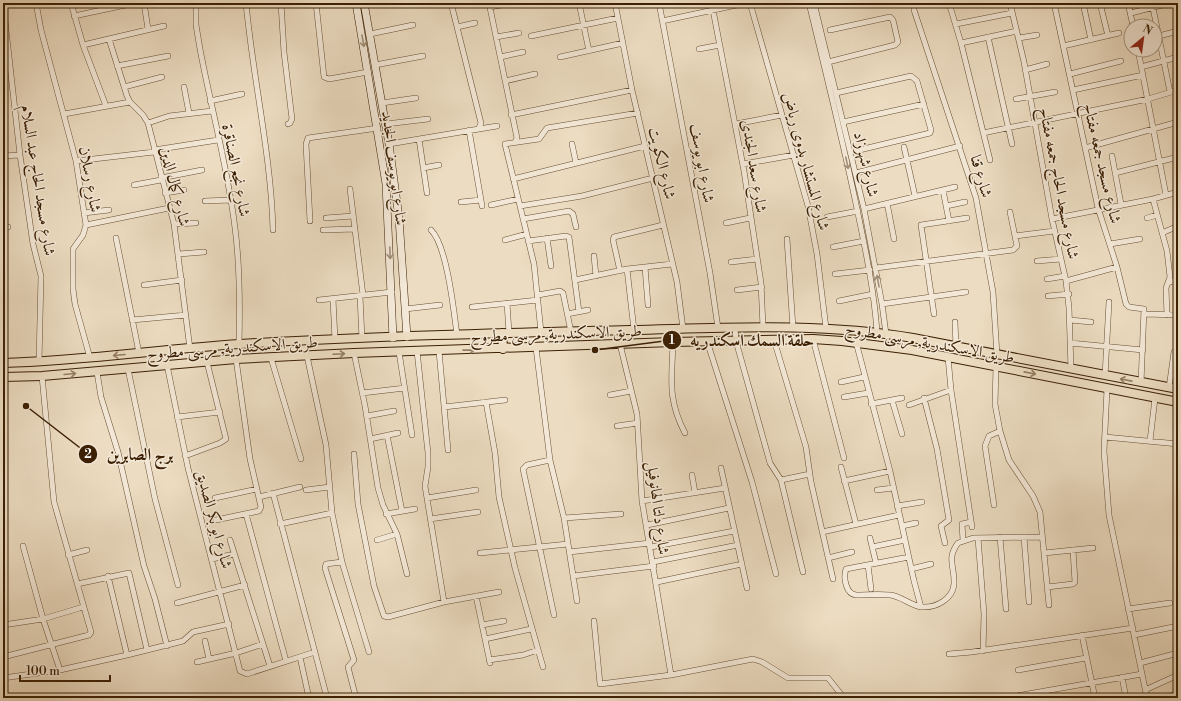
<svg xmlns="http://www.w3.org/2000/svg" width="1181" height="701" font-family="'Libre Bodoni',Amiri,serif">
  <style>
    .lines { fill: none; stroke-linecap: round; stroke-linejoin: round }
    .street-casing { stroke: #684f33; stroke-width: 6 }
    .secondary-casing { stroke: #3c2004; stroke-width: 8 }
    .primary-casing { stroke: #3c2004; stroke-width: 10 }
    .street { stroke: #f3e8d7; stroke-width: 5 }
    .secondary { stroke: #f3e8d7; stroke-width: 7 }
    .primary { stroke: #ecdcc1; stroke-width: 8 }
    .oneway { stroke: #a18e78 }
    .oneway2 { stroke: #947e62 }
    .labels { text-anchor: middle; stroke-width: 3; stroke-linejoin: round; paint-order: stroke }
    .street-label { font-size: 16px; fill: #3c2004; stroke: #f3e8d7 }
    .leader { fill: none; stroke: #3c2004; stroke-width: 1.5 }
    .callout-dot { fill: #3c2004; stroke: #f3e8d7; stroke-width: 1.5 }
    .mark-label { font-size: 12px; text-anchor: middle; font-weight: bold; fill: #fff }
    .callout-label { font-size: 17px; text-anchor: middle; font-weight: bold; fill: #3c2004; stroke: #f3e8d7; stroke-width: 3; stroke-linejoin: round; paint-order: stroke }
  </style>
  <rect width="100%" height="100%" fill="#ecdcc1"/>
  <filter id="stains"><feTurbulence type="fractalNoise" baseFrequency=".005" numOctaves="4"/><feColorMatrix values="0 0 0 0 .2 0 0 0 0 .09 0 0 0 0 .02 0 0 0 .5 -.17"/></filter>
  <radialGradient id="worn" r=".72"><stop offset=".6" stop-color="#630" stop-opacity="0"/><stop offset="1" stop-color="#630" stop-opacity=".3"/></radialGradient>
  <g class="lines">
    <g class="street-casing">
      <path id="street" d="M 3,3 L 20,155 L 33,244 L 41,276 L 39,362
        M 36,3 L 41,30 L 76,161 L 86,225 L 83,235 L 73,249 L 73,289 L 75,304 L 90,358
        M 71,3 L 83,45 L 106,106
        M 144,3 L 148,29
        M 196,3 L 196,25 L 200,49 C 211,108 228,168 235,228 C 240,266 240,306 239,344
        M 246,3 C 253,79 271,154 273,230
        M 281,3 L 284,52 L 292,119 L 290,123 L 288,124
        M 316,3 L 324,77 L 329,79 L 368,72
        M 451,3 L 481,123 L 479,128
        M 489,3 L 517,138 L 515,142
        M 579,3 L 589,51
        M 615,3 L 632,90 L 677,282 L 683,329
        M 659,3 L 710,273 L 718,328
        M 750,3 L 808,206 L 817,254 L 826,328
        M 809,3 C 825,70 842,137 856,204 C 865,247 874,289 877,332
        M 814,3 L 864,209 L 882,304 L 886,334
        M 949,3 L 961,43 L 990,160
        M 1010,3 L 1024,62 L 1052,219 L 1066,281 L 1069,308 L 1071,369
        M 1054,3 L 1098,208 L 1117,267 L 1126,304 L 1129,307 L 1144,309 L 1141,383
        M 1083,3 L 1091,40
        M 1100,3 L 1108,36
        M 1128,3 L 1133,26
        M 1152,3 L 1170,92
        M 490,7 L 513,3
        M 713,10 L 744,171 L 761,283 L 763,327
        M 914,10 L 976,198 L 993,292 L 997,355
        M 1131,13 L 1170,3
        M 74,16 L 130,4
        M 662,21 L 746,3
        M 956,24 L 1012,13
        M 457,27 L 475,23
        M 370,34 L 413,25
        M 531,36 L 618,18
        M 1159,36 L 1178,31
        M 496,37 L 519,33
        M 988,37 L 1012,144
        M 1019,38 L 1037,35
        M 109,39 L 127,96 L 130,102 L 143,115 L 148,123 L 174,224 L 190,349
        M 961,43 L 1017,31
        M 83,45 L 164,26
        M 1063,46 L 1119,33
        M 699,49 L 720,45
        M 1138,50 L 1166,195
        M 500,57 L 523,52
        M 560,57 L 623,43
        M 828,62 L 895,45 L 898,42 L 893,20 L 890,17 L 830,30
        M 375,65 L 423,56
        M 117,66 L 168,56
        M 1141,67 L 1178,57
        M 1025,70 L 1047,64
        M 1070,74 L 1121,61
        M 505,81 L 535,74
        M 124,87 L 162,77
        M 184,87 L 189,113
        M 1073,90 L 1143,75
        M 836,93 L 911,76 L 917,81 L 931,130 L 930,133 L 851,152
        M 1016,99 L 1055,92
        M 210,101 L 242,94
        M 382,103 L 416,98
        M 64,114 L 130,102
        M 511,115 L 632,90
        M 843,122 L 924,104
        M 148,123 L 169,116 L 212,111
        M 386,124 L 428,119
        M 736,124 L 782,115
        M 469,130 L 482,206
        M 983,133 L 1148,99 L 1178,90
        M 419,139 L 427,193
        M 389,144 L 497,126
        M 572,144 L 576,163
        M 904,147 L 915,196
        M 1085,148 L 1178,122
        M 154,150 L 218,140
        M 3,156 L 20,155
        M 1112,156 L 1121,204
        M 76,161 L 154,152
        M 743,164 L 794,155
        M 423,168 L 439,165
        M 856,173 L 960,146
        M 1115,173 L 1178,157
        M 161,178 L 202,170
        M 513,179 L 645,146
        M 134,185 L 161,180
        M 350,189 L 363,295
        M 943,190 L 949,221
        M 165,193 L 184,190
        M 1153,199 L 1167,251 L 1170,277 L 1166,288 L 1167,315
        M 205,201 L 231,200
        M 461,202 L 481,200
        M 887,203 L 894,239
        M 491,205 L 518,199
        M 520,206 L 582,196 L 653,178
        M 946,206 L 965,202
        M 864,209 L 955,187
        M 84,213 L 109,210
        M 827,217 L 858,211
        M 326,218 L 353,216
        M 1147,218 L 1157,215
        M 523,219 L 569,211 L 573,214 L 576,227
        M 1052,219 L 1153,199 L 1178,192
        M 310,221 L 306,144 L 308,138 L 378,128
        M 726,223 L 750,218
        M 174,224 L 196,223
        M 86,225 L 169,208
        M 3,227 L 8,227
        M 323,230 L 355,229
        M 431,230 C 447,245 454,312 457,335
        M 1162,233 L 1178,226
        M 1015,236 L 1054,231
        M 116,238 L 139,353
        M 547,238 L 551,266
        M 787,239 L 793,328
        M 505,240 L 527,234
        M 528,241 L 566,236 L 569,237 L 579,312
        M 1110,244 L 1140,239
        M 833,247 L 864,241
        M 179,254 L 204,252
        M 594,256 L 596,276
        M 1037,261 L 1061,259
        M 731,262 L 757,259
        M 645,267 L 648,305
        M 876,268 L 1013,250 L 1017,246 L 1010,212
        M 627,269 L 634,330
        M 620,271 L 613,240 L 614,237 L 663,225
        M 835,274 L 870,270
        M 1047,279 L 1065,276
        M 575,280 L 627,269 L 672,264
        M 1066,281 L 1117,267
        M 1168,283 L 1178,279
        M 144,285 L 182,280
        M 737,290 L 762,287
        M 538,295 L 560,291 L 563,293 L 571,332
        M 360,296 L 362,339
        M 1048,296 L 1069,294
        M 333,299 L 335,340
        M 319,300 L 392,292
        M 839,301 L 873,294
        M 507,303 L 509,333
        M 882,304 L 966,292
        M 472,307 L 538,300
        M 405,309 L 440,305
        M 567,314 L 588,310
        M 934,314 L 921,225 L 967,218
        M 1145,314 L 1178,315
        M 132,320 L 186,315
        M 1070,320 L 1091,322
        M 955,322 L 956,347
        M 735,328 L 736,341 L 770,463 L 781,480 L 803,572
        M 541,332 L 534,264 L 505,144 L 539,139 L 547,128 L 638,113
        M 813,339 L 844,458
        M 774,340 L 806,447 L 811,482 L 833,579
        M 707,341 L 752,482 L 776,574
        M 673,342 C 672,378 667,399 685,433
        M 856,342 L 890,471 L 914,581 L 921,607
        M 1070,343 L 1143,350
        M 620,344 L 637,414 L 642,501 L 671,675
        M 536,348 L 550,460 L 564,518 L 577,601
        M 417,351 L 428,453 L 428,467 L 425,486 L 444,602
        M 439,351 L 448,450
        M 399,352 L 412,435
        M 354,353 L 365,406 L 378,488 L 383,505 L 397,534 L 407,574
        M 307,356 L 326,445 L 332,513 L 342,562 L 369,652
        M 948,357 L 951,390 L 972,527
        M 271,358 L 301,459
        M 167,365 L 188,468 L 240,671 L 247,674 L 315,652
        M 996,367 L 995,404 L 1000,431 L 1009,460 L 1033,496 L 1040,512 L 1049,605
        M 128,369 L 155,499 L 178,585
        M 97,372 L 101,397 L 118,452 L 144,566 L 155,599 L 167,646
        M 1105,376 L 1109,302
        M 841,382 L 864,377
        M 1169,388 L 1174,352
        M 1107,389 L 1104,451 L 1109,515 L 1147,698
        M 362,393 L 405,388
        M 610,395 L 631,391
        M 844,397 L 868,393
        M 924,398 L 937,449 L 949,520 L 941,526 L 945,543
        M 892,400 L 902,434
        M 486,402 L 495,453 L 499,497 L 515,568 L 543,667
        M 871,404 L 902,398
        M 909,405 L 951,390
        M 444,407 L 505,400
        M 367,416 L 394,411
        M 177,417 L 220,412
        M 617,426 L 638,423
        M 387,435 L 402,511
        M 1105,437 L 1178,444
        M 370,439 L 398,433
        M 1150,441 L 1155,398
        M 354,454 L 358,504 L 374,586 L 384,616 L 388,617 L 444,602 L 499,592
        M 185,456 L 220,443 L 226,439 L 207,362
        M 550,460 L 527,465 L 523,469 L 554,615
        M 841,467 L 856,524
        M 721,468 L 747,588
        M 692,475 L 695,493
        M 781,480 L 810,474
        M 844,481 L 890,471
        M 306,490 L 330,487
        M 877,490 L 893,488
        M 273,493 L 327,698
        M 259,497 L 300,487
        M 215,498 L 257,489
        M 427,498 L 476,490
        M 642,501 L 725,488
        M 994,505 L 985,446 L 989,436 L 1000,431
        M 897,506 L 922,502
        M 246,514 L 286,661
        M 386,514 L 415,509
        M 564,518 L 621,514
        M 430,519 L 478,512
        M 216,520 L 259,511 L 261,507 L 250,459 L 236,359
        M 280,524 L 332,513
        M 647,525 L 729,508
        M 902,526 L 916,523
        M 822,532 L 899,515
        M 1000,537 L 1006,609
        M 1024,537 L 1029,602
        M 870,538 L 876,563
        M 978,538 L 984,614 L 983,651
        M 230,540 L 270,666
        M 377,540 L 397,534
        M 963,540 L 962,524 L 971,522
        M 23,546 L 43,619 L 60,670
        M 651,547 L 734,531
        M 872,547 L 905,540
        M 569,552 L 650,543
        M 480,553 L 568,544
        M 1044,553 L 1093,548
        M 68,555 L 87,550
        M 909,557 L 846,569 C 843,578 846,594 856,595 C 867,595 879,594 890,595 C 901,596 911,606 922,607 C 936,608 953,599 954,584 C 955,567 946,559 958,543 L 973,538 L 1042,537
        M 828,558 L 852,552
        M 212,559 L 234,554
        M 342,562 L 326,564 L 325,568 L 354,660 L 348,667 L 356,698
        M 653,562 L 738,545
        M 868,565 L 871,589
        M 911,569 L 931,564
        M 108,576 L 127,655
        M 573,576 L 654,566
        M 657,582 L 742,564
        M 77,584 L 129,573 L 147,650
        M 1047,587 L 1073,584 L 1075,582 L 1073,550
        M 476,596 L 490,663
        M 177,603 L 245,585
        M 1128,609 L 1170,603
        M 594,621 L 600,684 L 671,675 L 753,659 L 762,662 L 788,678 L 828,678 L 844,698
        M 3,625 L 43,619 L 83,607
        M 482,625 L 504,621
        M 1082,635 L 1095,698
        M 1134,635 L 1178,626
        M 485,639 L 531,629
        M 205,641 L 209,659
        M 236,653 L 263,644
        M 949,654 L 972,652 L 1133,628
        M 3,657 L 89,635 L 91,632 L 54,502 L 42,376
        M 300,657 L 309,698
        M 489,660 L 523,655 L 538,650
        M 197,662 L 236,653
        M 1140,663 L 1178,653
        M 1018,670 L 1086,658
        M 1122,677 L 1126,698
        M 3,678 L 60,670 L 127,655 L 183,641 L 193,632 L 229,624
        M 1145,690 L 1178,675
        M 1005,698 L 1142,674
        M 1165,698 L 1178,693"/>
    </g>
    <g class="secondary-casing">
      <path id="secondary" d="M 356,3 L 386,184 L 393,338
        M 364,3 L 389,144 L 399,218 L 407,337"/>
    </g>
    <g class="primary-casing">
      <path id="primary" d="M 502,333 L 503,349
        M 3,363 C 83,361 161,349 240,344 C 370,336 500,333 630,330 C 724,328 819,322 913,338 L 1178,389
        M 3,377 L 42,376 L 236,359 L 354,353 L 673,342 L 813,339 L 842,341 L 912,350 L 1178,402"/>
    </g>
    <use href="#street" class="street"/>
    <use href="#secondary" class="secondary"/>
    <use href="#primary" class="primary"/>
  </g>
  <defs><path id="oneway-shaft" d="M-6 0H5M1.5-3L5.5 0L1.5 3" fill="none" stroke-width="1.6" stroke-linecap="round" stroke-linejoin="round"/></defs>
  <g class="oneway">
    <use href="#oneway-shaft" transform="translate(363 41) rotate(80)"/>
    <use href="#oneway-shaft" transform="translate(847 163) rotate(78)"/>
    <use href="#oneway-shaft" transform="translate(390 253) rotate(88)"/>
    <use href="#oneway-shaft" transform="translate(878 281) rotate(-100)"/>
  </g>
  <g class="oneway2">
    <use href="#oneway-shaft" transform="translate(469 350) rotate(-1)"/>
    <use href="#oneway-shaft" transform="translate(339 354) rotate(-3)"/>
    <use href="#oneway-shaft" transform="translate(119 355) rotate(175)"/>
    <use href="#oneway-shaft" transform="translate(1030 373) rotate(11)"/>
    <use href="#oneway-shaft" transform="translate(70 374) rotate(-5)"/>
    <use href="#oneway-shaft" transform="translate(1126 380) rotate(-169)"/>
  </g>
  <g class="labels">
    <g class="street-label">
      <text transform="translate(807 161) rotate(75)" y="6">شارع المستشار بدوى رياض</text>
      <text transform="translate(663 163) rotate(77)" y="6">شارع الكويت</text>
      <text transform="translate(703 163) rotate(80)" y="6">شارع ابو يوسف</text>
      <text transform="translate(1103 163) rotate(77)" y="6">شارع مسجد جمعه مفتاح</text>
      <text transform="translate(867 164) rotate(77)" y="6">شارع شهرزاد</text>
      <text transform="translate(755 166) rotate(81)" y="6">شارع سعد الجندى</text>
      <text transform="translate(395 168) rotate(83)" y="6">شارع ابو يوسف الجديد</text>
      <text transform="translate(237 170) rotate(79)" y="6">شارع نجع الصناقرة</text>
      <text transform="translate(982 176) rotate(74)" y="6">شارع قنا</text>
      <text transform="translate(91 179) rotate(80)" y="6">شارع رسلان</text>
      <text transform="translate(39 180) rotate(81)" y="6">شارع مسجد الحاج عبد السلام</text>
      <text transform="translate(1060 183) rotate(79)" y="6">شارع مسجد الحاج جمعه مفتاح</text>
      <text transform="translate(176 186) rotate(76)" y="6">شارع كمال الدين</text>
      <text transform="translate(556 333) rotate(-2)" y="6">طريق الاسكندرية, مرسى مطروح</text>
      <text transform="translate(930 342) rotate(10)" y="6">طريق الاسكندرية, مرسى مطروح</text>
      <text transform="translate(232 347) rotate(-4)" y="6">طريق الاسكندرية, مرسى مطروح</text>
      <text transform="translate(659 508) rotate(83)" y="6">شارع دلتا الهانوفيل</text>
      <text transform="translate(215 519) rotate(75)" y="6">شارع ابو بكر الصديق</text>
    </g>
  </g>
  <path class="leader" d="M595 350L672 340M26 406L88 454"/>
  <g class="callout-dot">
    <circle cx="595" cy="350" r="4"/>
    <circle cx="26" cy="406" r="4"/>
    <circle cx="672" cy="340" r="10"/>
    <circle cx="88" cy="454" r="10"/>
  </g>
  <g class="mark-label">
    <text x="672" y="344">1</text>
    <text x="88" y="458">2</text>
  </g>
  <g class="callout-label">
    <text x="752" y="346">حلقة السمك اسكندريه</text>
    <text x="140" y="460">برج الصابرين</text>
  </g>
  <rect width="1181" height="701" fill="none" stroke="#ecdcc1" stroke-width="16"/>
  <rect x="4" y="4" width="1173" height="693" fill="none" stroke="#3c2004" stroke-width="2"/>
  <rect x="8" y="8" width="1165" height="685" fill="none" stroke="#3c2004"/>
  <g transform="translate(1143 38) rotate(29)"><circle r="19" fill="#f3e8d7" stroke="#aa9883"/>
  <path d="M0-3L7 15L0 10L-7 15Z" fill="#8f2418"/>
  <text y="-6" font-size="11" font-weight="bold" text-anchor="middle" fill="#3c2004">N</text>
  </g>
  <path d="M20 675v6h90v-6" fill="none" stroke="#3c2004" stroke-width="2"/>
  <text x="26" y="675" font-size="12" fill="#3c2004" stroke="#f3e8d7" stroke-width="3" paint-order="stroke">100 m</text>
  <rect width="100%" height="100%" filter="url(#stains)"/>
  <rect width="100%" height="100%" fill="url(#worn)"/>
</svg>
